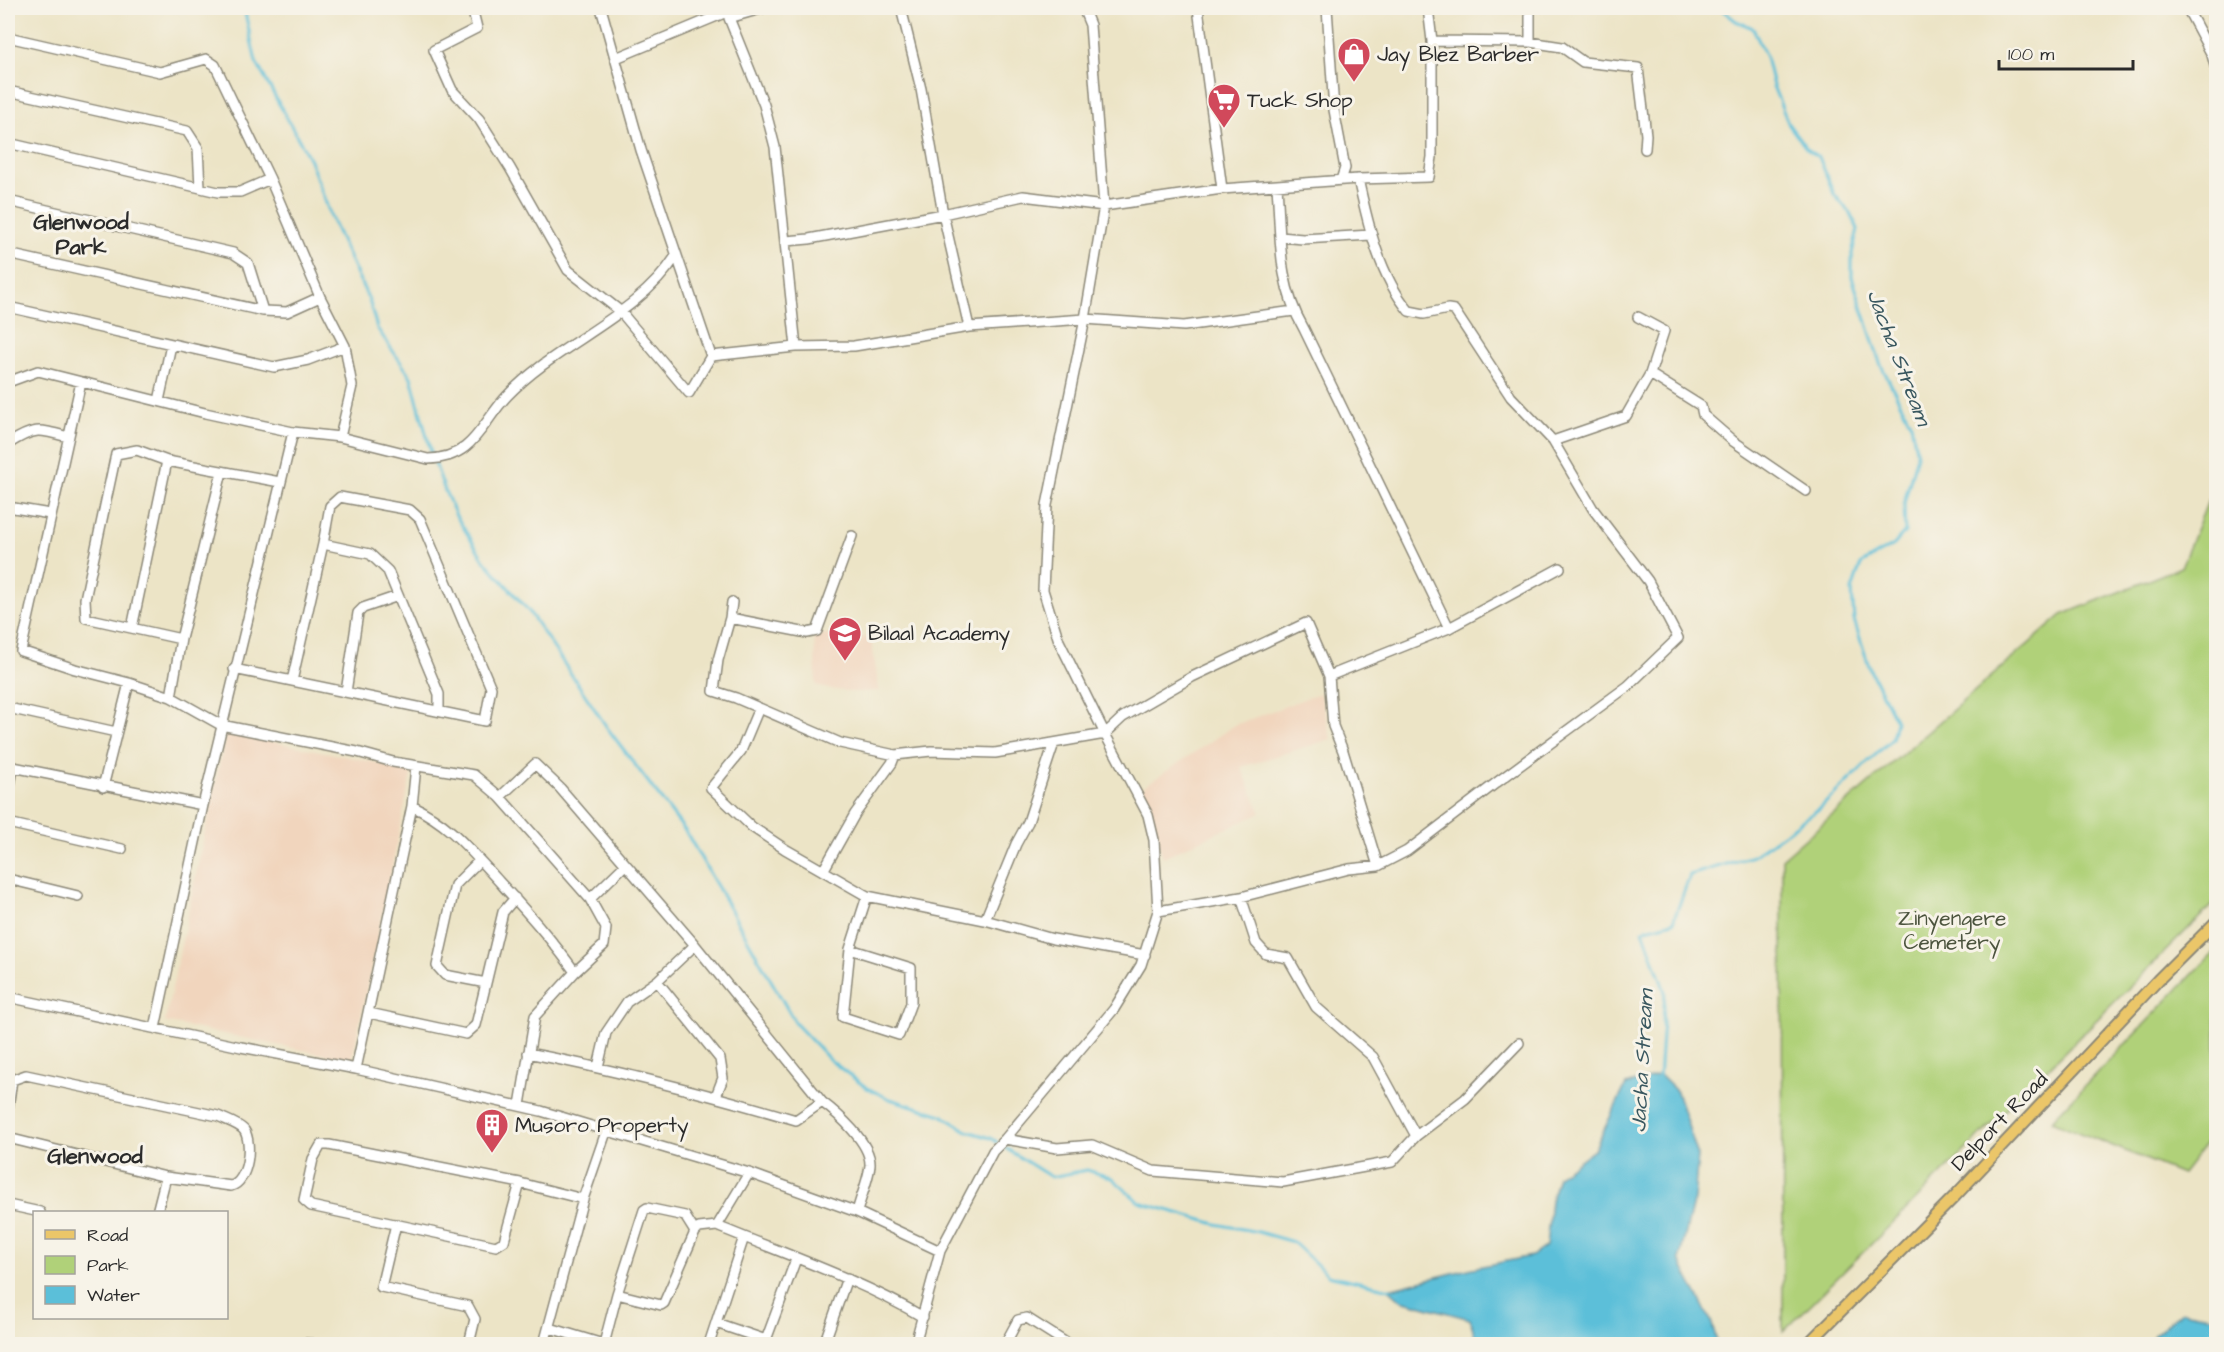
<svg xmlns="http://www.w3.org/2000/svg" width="2224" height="1352" font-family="'Architects Daughter',sans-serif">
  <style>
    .built { fill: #f1d5bd }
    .green { fill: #b0d179; stroke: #6e7e52; stroke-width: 1.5 }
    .water { fill: #5bbfd9; stroke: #437582; stroke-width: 1.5 }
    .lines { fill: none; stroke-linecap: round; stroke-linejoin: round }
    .stream { stroke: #5bbfd9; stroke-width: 3 }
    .minor-casing { stroke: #8c8878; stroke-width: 12 }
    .major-casing { stroke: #8c8878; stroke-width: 14 }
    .minor { stroke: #fff; stroke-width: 9 }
    .major { stroke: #ebc669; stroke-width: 10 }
    .labels { text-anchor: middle; stroke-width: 6; stroke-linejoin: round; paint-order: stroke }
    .poi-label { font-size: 21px; fill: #2b2b2b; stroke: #f7f3e8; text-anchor: start }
    .park-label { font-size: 21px; fill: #4c543e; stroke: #f7f3e8 }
    .street-label { font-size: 21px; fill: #2b2b2b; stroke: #f7f3e8 }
    .neighbourhood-label { font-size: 22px; font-weight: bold; fill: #2b2b2b; stroke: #f7f3e8 }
    .water-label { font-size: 22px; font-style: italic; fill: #39575f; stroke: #f7f3e8 }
  </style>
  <rect width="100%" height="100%" fill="#f7f3e8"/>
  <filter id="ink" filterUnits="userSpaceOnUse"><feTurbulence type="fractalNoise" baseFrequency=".0167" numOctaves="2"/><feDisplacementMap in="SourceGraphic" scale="12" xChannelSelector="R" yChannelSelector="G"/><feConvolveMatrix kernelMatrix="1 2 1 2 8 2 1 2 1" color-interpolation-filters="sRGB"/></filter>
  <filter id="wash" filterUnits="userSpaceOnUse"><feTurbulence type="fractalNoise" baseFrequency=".008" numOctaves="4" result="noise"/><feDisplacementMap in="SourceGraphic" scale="24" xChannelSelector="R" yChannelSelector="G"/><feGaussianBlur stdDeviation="1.35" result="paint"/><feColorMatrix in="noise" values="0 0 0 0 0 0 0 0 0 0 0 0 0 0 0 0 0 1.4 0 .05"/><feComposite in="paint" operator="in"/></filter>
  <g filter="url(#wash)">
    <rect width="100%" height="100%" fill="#ece4c6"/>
    <path class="built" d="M 814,634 L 871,638 L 879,691 L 851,692 L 824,688 L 816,685 Z
      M 1320,693 L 1331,739 L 1241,767 L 1261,813 L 1163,857 L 1140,789 L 1235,725 Z
      M 226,732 L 412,770 L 352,1060 L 165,1022 Z"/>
    <path class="green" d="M 2216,490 L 2216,901 L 1783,1332 L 1782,859 L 2062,615 L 2181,567 L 2208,501 Z
      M 2216,950 L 2216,1130 L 2182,1174 L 2051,1121 Z"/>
    <path class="water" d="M 1660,1075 L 1677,1092 L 1698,1156 L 1694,1199 L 1679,1260 L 1711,1321 L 1718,1344 L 1485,1344 L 1476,1340 L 1470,1319 L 1401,1300 L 1389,1289 L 1473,1268 L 1532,1256 L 1546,1246 L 1551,1201 L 1558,1176 L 1594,1150 L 1626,1085 Z
      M 2182,1311 L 2216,1317 L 2216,1344 L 2151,1344 L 2154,1335 Z"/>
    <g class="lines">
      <path class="stream" d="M 244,8 L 256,62 L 310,160 L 334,225 L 369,300 L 377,328 L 411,377 L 431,452 L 445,491 L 456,516 L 484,560 L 528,610 L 608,729 L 686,832 L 796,1024 L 831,1061 L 867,1088 L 890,1099 L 942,1115 L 967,1131 L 991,1138 L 997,1142
        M 1659,1079 L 1665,992 L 1643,930 L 1673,922 L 1690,875 L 1753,856 L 1820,808 L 1892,739 L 1896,721 L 1871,672 L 1854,620 L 1852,590 L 1861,564 L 1894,545 L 1905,532 L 1904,503 L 1917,455 L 1911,424 L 1880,363 L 1852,277 L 1852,253 L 1858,229 L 1850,213 L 1834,194 L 1819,157 L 1807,149 L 1789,125 L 1773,86 L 1766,57 L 1753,28 L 1736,21 L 1720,8
        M 1002,1146 L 1051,1177 L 1087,1170 L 1112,1178 L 1139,1202 L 1216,1224 L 1258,1232 L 1293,1242 L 1328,1275 L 1390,1289"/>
    </g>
  </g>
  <g filter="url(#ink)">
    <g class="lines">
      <g class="minor-casing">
        <path id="minor" d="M 472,8 L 477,28 L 434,50 L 452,90 L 479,119 L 510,168 L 568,270 L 620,311 L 689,393 L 711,356 L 641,150 L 601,8
          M 901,8 L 921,89 L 943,214 L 969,327
          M 1198,8 L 1222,189
          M 1327,8 L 1334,110 L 1345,168 L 1341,180
          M 1530,8 L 1530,42
          M 2187,8 L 2212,55 L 2216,69
          M 729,18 L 764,8
          M 8,37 L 160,72 L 206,59 L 215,65 L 270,179 L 320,297 L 345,346 L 352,386 L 340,437
          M 1432,41 L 1530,42 L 1562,47 L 1583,62 L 1638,68 L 1646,135 L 1645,149
          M 616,58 L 729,11 L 729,18 L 764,105 L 775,147 L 796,347
          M 8,91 L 187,131 L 198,148 L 200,187
          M 8,143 L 218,192 L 240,192 L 270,179
          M 1277,186 C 1281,238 1277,282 1304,329 L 1449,628
          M 8,201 L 233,253 L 248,263 L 263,311
          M 1280,237 L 1303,239 L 1371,235
          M 786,241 L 809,239 L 943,214 L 1023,196 L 1104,206 L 1222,189 L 1358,179 L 1429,177 L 1432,157 L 1432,41 L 1428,8
          M 8,254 L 263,311 L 287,312 L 320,297
          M 8,307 L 274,367 L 308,360 L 345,346
          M 711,356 L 796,347 L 854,346 L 969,327 L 1085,319 L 1184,326 L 1294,311
          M 1650,374 L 1701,406 L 1703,415 L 1733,441 L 1806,491
          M 8,382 L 38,371 L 205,413 L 293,432 L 340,437 L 428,459 C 474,458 480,425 507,396 C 557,343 636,318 676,256
          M 81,382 L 21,651 L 75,669 L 129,683 L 171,697 L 221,725 L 357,752 L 393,762 L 474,775 L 500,797 L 590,899 L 606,928 L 604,945 L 575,972 L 535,1016 L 520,1105
          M 159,401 L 171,345
          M 1553,441 L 1626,416 L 1650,374 L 1664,331 L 1638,317
          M 8,444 C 34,427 39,429 68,437
          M 8,507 L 50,514
          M 852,536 L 817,631 L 807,633 L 730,618 L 718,660 L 714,691 L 736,698 L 840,743 L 895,755 L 931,751 L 995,753 L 1105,734 L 1123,717 L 1192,677 L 1306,623 L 1329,676 L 1333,726 L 1343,751 L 1378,866
          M 323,544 L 370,554 L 388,571 L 439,694 L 439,711
          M 730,618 L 732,602
          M 132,628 L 167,461
          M 181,639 L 86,618 L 85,599 L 116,454 L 137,450 L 167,461 L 280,482
          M 234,669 L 485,721 L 491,688 L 420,519 L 410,510 L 340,497 L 330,506 L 323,544 L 292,681
          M 1329,676 L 1449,628 L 1560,568
          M 346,692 L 358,613 L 363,608 L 398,596
          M 171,697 L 181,639 L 222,472
          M 8,708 L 116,732
          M 759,708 L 741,751 L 711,788 L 752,827 L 785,849 L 867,896 L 985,920 L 1016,844 L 1028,822 L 1054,743
          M 8,766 L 203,805
          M 103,787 L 129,683
          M 500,797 L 535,764 L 560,788 L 695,945 L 822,1102 C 838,1114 871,1143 870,1165 C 869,1178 860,1199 857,1212
          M 8,798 L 13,768
          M 412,806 C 451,825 467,847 495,877 C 523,908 551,938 575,972
          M 8,823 L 122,849
          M 479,861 L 455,885 L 437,966 L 445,975 L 486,983
          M 823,871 L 855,814 L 892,763 L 895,755
          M 8,879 L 78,896
          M 590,899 L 625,865
          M 1158,911 L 1241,897 L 1349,869 L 1378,866 L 1407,851 L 1496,783 L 1628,686 L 1678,638 L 1648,581 L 1593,509 L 1553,441 L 1511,397 L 1454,310 L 1448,309 L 1424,314 L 1409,311 C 1379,275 1368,224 1358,179
          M 985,920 L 1053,939 L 1145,955
          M 850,949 L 911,968 L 911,1003 L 899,1035 L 843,1017 L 850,949 L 867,896
          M 657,981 L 720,1059 L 723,1078 L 716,1096
          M 8,997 L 241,1047 L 356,1069 L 541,1111 L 749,1173 L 857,1212 L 940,1251
          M 369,1013 L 466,1034 L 476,1025 L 503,912 L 515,898
          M 155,1028 L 203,805 L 293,432
          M 528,1053 C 619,1071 708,1094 796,1120 L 822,1102
          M 598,1067 L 606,1033 L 627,1002 L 657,981 L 695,945
          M 356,1069 L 412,806 L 416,766
          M 8,1108 L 12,1080 L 26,1075 L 218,1116 C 226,1120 239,1124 244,1130 C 253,1143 248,1182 231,1186 L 166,1177 L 8,1138
          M 1416,1136 L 1465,1099 L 1519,1043
          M 1005,1139 L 1057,1148 L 1092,1145 L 1153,1171 L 1283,1182 L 1392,1162 L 1416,1136 L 1373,1057 L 1316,1007 L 1288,958 L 1266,954 L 1256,943 L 1241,897
          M 520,1183 L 504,1241 L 496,1246 L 311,1206 L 304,1200 L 313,1159 L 321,1145 L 329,1145 L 520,1183 L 583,1199
          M 8,1205 L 40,1212
          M 157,1212 L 166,1177
          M 396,1224 L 381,1287 L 468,1306 L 475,1319 L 469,1344
          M 717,1226 L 749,1173
          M 617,1294 L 661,1305 L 664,1303 L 695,1232 L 699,1228 L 717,1226 C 787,1255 858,1279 923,1317
          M 716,1323 L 766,1340 L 796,1259
          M 550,1328 L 603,1344
          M 298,1344 L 303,1343 L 315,1344
          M 544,1344 L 583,1199 L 606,1132
          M 604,1344 L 617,1294 L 644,1210 L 647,1208 L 685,1216 L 695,1232
          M 709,1344 L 744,1237
          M 824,1344 L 847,1278
          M 915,1344 L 940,1251 L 993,1151 L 1005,1139 L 1114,1009 L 1141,965 L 1158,911 L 1154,840 L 1148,815 L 1105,734 L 1059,641 L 1043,590 L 1047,505 L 1085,319 L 1104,206 L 1090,25 L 1083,8
          M 1005,1344 L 1018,1320 L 1027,1318 L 1068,1344"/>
      </g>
      <g class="major-casing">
        <path id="major" d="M 1808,1344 L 1955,1196 L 2158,980 L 2216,922"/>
      </g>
      <use href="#minor" class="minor"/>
      <use href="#major" class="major"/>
    </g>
  </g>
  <defs>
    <g id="shop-pin" transform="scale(1.725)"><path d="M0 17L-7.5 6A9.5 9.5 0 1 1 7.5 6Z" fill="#d1495b" stroke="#f7f3e8"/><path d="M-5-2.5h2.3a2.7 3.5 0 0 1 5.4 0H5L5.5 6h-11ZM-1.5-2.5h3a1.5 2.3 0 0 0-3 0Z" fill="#fff"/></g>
    <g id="supermarket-pin" transform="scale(1.725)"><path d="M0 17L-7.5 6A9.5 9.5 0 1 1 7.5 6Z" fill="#d1495b" stroke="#f7f3e8"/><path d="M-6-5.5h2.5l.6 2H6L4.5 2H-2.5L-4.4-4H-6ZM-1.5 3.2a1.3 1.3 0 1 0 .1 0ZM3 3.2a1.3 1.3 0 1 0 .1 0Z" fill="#fff"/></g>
    <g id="school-pin" transform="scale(1.725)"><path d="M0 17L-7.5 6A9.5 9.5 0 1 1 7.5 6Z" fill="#d1495b" stroke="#f7f3e8"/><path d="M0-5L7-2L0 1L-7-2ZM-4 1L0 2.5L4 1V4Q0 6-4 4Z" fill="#fff"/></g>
    <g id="building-pin" transform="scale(1.725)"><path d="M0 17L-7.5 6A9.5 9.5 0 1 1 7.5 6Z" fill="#d1495b" stroke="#f7f3e8"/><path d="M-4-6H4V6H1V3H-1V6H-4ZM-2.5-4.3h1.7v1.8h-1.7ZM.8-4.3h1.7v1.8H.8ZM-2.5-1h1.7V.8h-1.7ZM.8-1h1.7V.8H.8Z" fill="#fff"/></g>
  </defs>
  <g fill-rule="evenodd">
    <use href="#shop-pin" x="1354" y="54"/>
    <use href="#supermarket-pin" x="1224" y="100"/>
    <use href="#school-pin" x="845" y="633"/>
    <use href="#building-pin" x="492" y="1125"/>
  </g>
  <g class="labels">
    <g class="poi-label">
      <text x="1377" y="61">Jay Blez Barber</text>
      <text x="1247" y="107">Tuck Shop</text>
      <text x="868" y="640">Bilaal Academy</text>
      <text x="515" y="1132">Musoro Property</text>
    </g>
    <g class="park-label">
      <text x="1952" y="925">Zinyengere<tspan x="1952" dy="24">Cemetery</tspan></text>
    </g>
    <g class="street-label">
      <text transform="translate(1999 1121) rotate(-46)" y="7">Delport Road</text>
    </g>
    <g class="neighbourhood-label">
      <text x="81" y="229">Glenwood<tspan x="81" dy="25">Park</tspan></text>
      <text x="95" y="1163">Glenwood</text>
    </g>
    <g class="water-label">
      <text transform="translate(1900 357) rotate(69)" y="8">Jacha Stream</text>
      <text transform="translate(1641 1061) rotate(-87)" y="8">Jacha Stream</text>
    </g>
  </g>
  <rect width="2224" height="1352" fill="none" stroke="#f7f3e8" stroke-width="30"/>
  <rect x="33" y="1211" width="195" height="108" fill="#f7f3e8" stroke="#a5a39c" stroke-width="1.5"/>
  <rect x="45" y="1230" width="30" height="9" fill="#ebc669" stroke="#a5a39c" stroke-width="1.5"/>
  <text x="87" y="1241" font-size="18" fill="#2b2b2b">Road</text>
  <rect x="45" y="1256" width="30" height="18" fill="#b0d179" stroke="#a5a39c" stroke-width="1.5"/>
  <text x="87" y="1271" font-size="18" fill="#2b2b2b">Park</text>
  <rect x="45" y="1286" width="30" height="18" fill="#5bbfd9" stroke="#a5a39c" stroke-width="1.5"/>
  <text x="87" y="1301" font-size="18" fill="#2b2b2b">Water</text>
  <path d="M1999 60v9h134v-9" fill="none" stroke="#2b2b2b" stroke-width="3"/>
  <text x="2008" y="60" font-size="18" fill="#2b2b2b" stroke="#f7f3e8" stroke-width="4.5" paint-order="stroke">100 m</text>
</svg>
